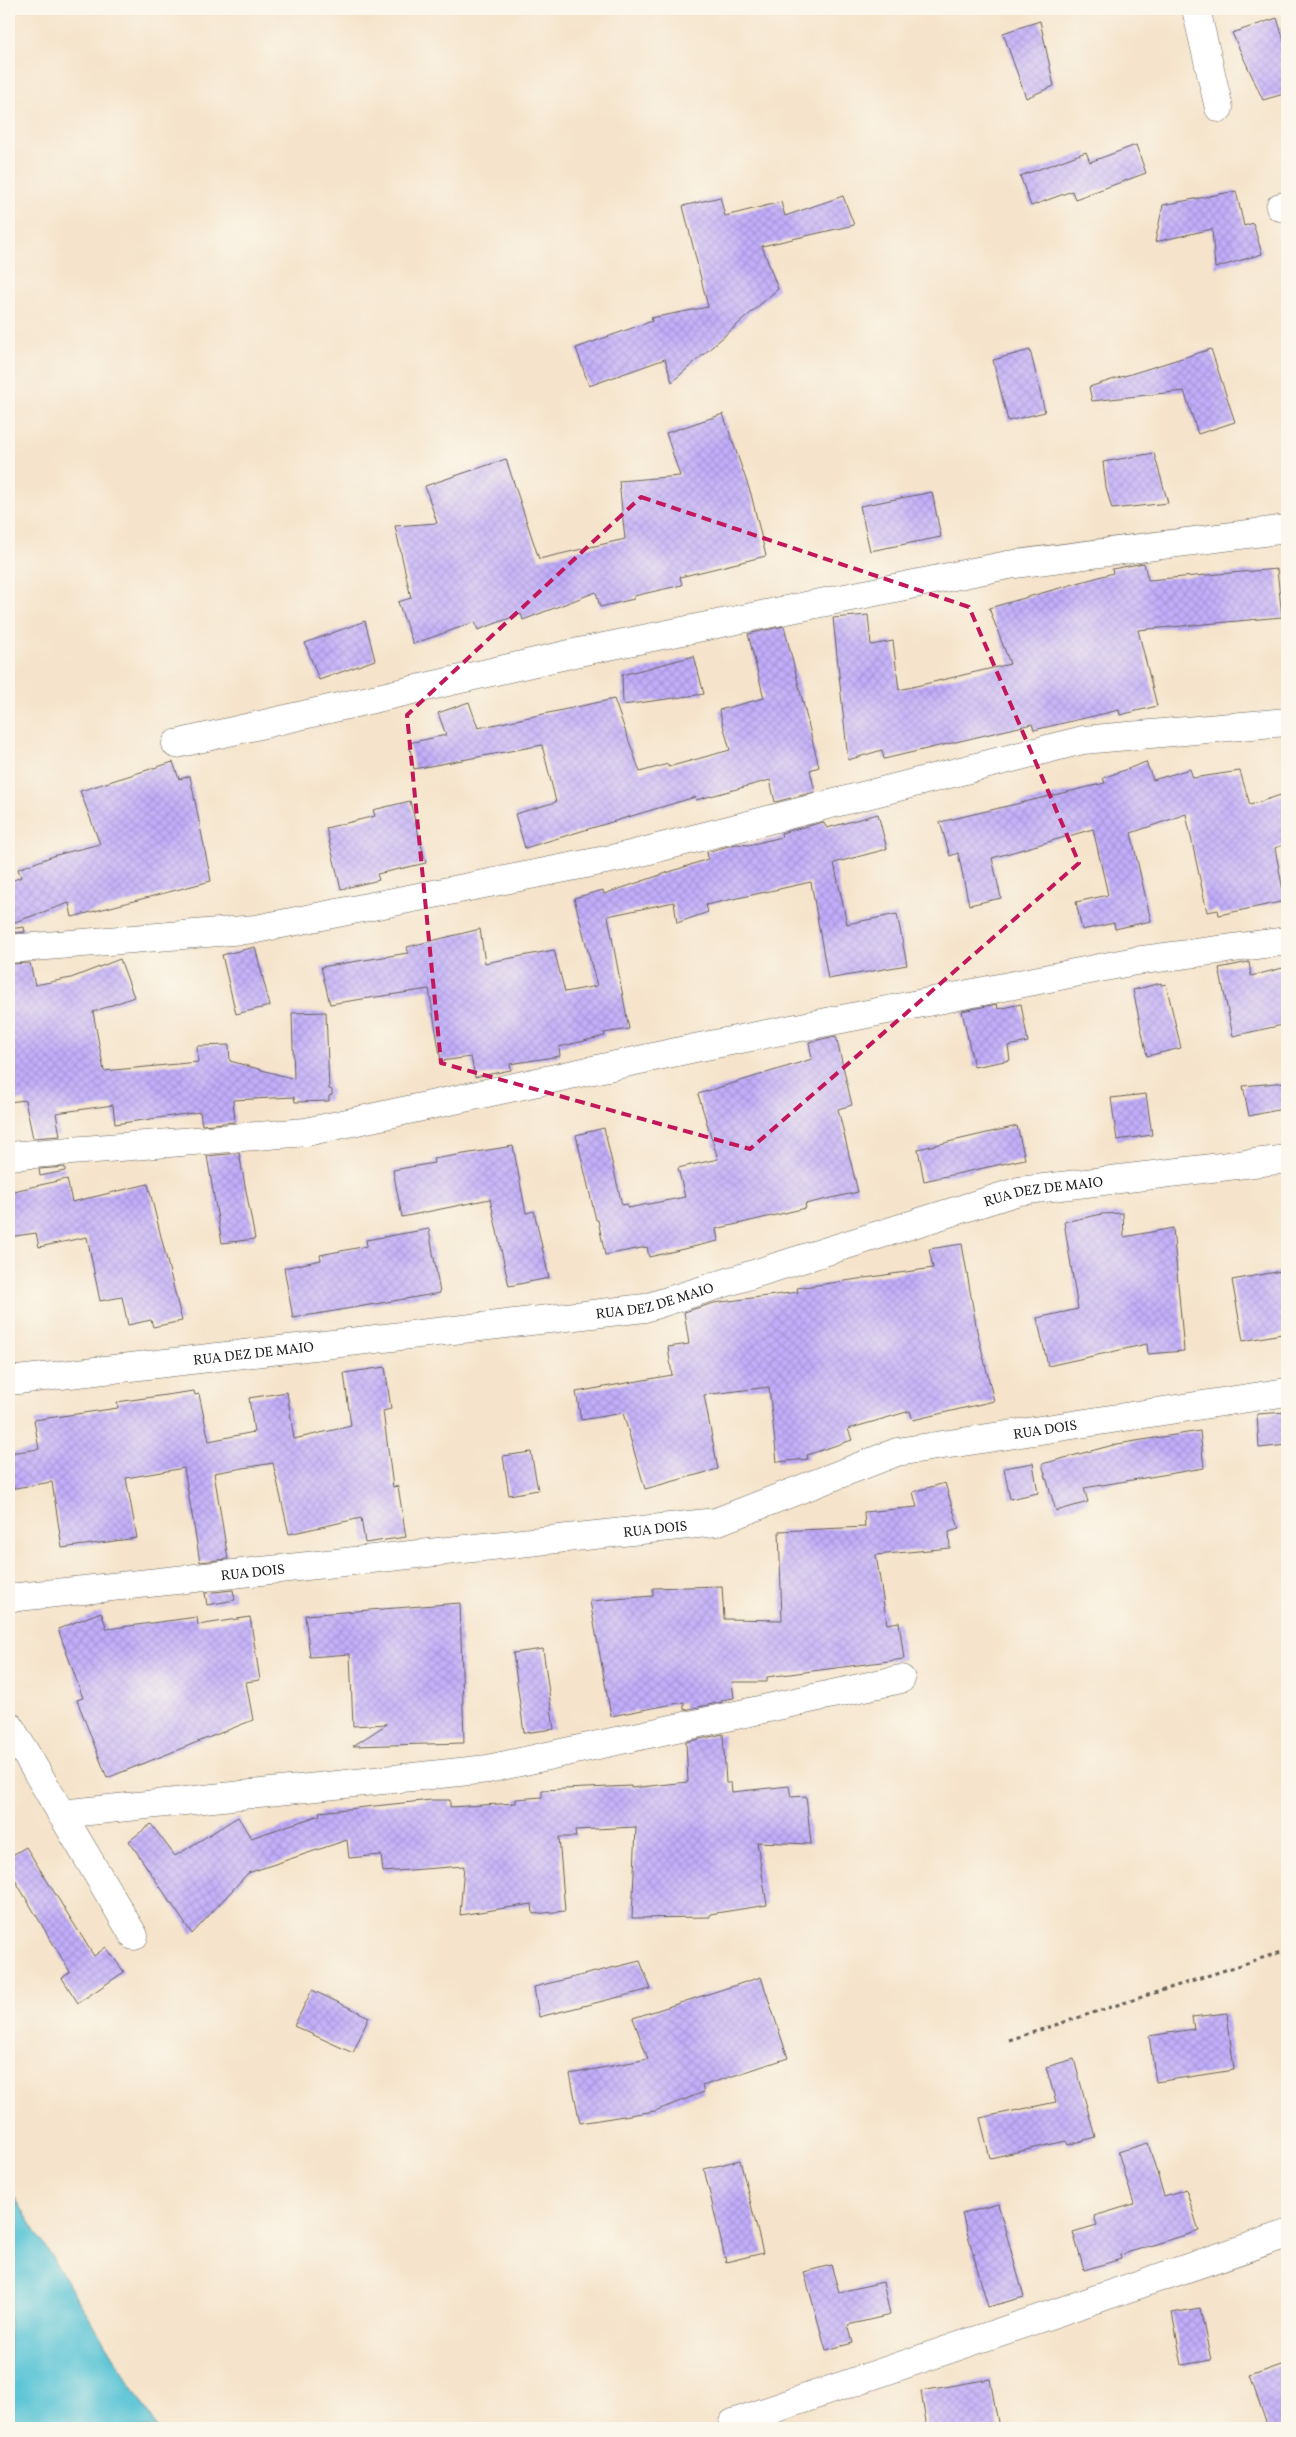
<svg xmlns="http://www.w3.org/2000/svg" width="1296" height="2437" font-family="Vollkorn,serif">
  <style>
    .water { fill: #5ac4d6; stroke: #3b7079 }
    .building { fill: url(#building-cross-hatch) }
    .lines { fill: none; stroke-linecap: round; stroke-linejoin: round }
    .minor-casing { stroke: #686259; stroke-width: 29 }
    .path { stroke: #686259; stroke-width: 3; stroke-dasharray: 4 4; stroke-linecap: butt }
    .minor { stroke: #fff; stroke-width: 28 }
    .marked { fill: none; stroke: #c2185b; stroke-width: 4; stroke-dasharray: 10 6; stroke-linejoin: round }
    .labels { text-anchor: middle; stroke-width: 5; stroke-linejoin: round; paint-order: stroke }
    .street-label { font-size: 14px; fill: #1c1c1c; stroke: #fbf7ec }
  </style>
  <defs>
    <pattern id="building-cross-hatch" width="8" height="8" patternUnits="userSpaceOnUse" patternTransform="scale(1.25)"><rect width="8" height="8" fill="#c1adfa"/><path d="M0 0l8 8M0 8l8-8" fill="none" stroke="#a594d6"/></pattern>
  </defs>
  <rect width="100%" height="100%" fill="#fbf7ec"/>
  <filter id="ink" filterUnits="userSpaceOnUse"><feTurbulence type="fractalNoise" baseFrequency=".02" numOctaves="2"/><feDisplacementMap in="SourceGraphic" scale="10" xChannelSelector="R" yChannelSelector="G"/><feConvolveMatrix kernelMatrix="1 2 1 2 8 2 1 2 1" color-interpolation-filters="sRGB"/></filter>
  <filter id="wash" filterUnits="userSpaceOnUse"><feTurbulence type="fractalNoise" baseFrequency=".0096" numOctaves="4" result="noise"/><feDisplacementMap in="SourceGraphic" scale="20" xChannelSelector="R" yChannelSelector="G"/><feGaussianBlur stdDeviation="1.12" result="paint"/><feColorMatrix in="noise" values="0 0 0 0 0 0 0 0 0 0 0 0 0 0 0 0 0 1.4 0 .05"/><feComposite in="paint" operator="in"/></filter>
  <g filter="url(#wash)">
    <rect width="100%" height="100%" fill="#f5e4cb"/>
    <path class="water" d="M 9,2188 L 157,2428 L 9,2428 Z"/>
    <g id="blocks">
      <path class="building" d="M 1277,18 L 1287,50 L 1287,93 L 1263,100 L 1232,33 Z
        M 1040,21 L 1054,86 L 1026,98 L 1003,33 Z
        M 1136,145 L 1146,173 L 1075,199 L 1072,191 L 1031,206 L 1020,176 L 1086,152 L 1090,162 Z
        M 1236,191 L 1244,226 L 1253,223 L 1262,254 L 1215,268 L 1212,229 L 1155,242 L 1163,205 Z
        M 843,196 L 854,225 L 762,246 L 778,289 L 672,382 L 665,359 L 589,386 L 576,348 L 652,321 L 651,318 L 708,307 L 683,206 L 720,197 L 725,216 L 781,202 L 785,216 Z
        M 1211,349 L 1235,422 L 1198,434 L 1184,391 L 1092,401 L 1089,387 Z
        M 1030,350 L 1045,412 L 1008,421 L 993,360 Z
        M 723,414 L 751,494 L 766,556 L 680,577 L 682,585 L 634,596 L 634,599 L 600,607 L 596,592 L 523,620 L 521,614 L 478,630 L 475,622 L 413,644 L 398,602 L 411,598 L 395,526 L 437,523 L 425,486 L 506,459 L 539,559 L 625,539 L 619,481 L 680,476 L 666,433 Z
        M 1154,453 L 1168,503 L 1112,509 L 1106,487 L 1103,462 Z
        M 932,492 L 941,537 L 870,551 L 860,506 Z
        M 1144,563 L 1148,580 L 1277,569 L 1282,617 L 1138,630 L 1157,706 L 1120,715 L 1119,710 L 1034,730 L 1032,724 L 884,759 L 882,750 L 848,760 L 833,618 L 868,615 L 871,645 L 893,641 L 899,690 L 1010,664 L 989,608 L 1113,573 L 1112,569 Z
        M 365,621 L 375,660 L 319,680 L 305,643 Z
        M 784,626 L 819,767 L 810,770 L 815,792 L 775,802 L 770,780 L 696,800 L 695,797 L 525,848 L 515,814 L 556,802 L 542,745 L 414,769 L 409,743 L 446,735 L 438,713 L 469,702 L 478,728 L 614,699 L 640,772 L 668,764 L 668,767 L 730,750 L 719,710 L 764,698 L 748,634 Z
        M 694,656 L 704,694 L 623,705 L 622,675 Z
        M 173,762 L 179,779 L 190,776 L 211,881 L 72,917 L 69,903 L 9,924 L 9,882 L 21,877 L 18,869 L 56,855 L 100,844 L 80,791 Z
        M 1146,762 L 1153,780 L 1190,769 L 1193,778 L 1240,771 L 1250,805 L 1287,793 L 1287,844 L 1275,848 L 1285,901 L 1219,915 L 1218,910 L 1207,912 L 1186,814 L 1131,833 L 1151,921 L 1115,929 L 1114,923 L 1082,930 L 1076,902 L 1108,895 L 1093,829 L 992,858 L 1001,898 L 969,905 L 958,853 L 950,856 L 940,822 L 1105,783 L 1103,778 Z
        M 410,801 L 426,863 L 377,874 L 379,880 L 341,889 L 326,828 L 375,816 L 373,810 Z
        M 878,814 L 887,849 L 834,863 L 847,924 L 897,914 L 907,965 L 828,979 L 811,882 L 706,905 L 708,912 L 677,923 L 674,902 L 608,916 L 629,1029 L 604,1033 L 605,1036 L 559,1047 L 560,1056 L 510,1064 L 511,1070 L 475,1077 L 471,1057 L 441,1061 L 429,989 L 330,1004 L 321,967 L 408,953 L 407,947 L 480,929 L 485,963 L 554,950 L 565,992 L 597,986 L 574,898 L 603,890 L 604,894 L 708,859 L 707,852 L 736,844 L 749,845 L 782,837 L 781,833 L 823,822 L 827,828 Z
        M 24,927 L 25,932 L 9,933 L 9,929 Z
        M 255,947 L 270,1006 L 236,1014 L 222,955 Z
        M 120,959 L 134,997 L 93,1012 L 104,1071 L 198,1062 L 197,1046 L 229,1045 L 230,1061 L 294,1079 L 292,1013 L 326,1012 L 329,1089 L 332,1090 L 332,1095 L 329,1096 L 329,1101 L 295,1102 L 294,1097 L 233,1100 L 235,1122 L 202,1125 L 200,1112 L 115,1124 L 113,1105 L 56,1113 L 60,1136 L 33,1138 L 25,1100 L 9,1102 L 9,964 L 30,963 L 35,985 L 71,978 Z
        M 1249,962 L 1251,976 L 1287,967 L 1287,1024 L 1233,1036 L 1219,968 Z
        M 1161,983 L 1161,985 L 1166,984 L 1181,1048 L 1147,1056 L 1133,990 Z
        M 997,1004 L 998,1009 L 1021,1004 L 1028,1042 L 1008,1046 L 1010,1060 L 974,1067 L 962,1011 Z
        M 836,1036 L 852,1105 L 838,1109 L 858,1192 L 805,1204 L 806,1208 L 716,1229 L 718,1241 L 649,1257 L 647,1247 L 605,1255 L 598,1220 L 596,1220 L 576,1135 L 604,1128 L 622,1205 L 627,1204 L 628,1208 L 685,1197 L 678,1168 L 718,1159 L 698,1094 L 812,1059 L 809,1042 Z
        M 1287,1082 L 1287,1108 L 1249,1116 L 1243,1086 Z
        M 1146,1094 L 1152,1135 L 1117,1140 L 1111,1098 Z
        M 1017,1126 L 1025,1159 L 924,1181 L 918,1149 Z
        M 513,1146 L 526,1213 L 534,1211 L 549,1278 L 509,1286 L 490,1199 L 402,1217 L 393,1170 L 434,1163 L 433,1159 Z
        M 239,1153 L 255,1239 L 222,1243 L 207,1156 Z
        M 65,1167 L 65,1171 L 40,1176 L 39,1169 Z
        M 67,1179 L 72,1202 L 148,1184 L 182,1321 L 153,1327 L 151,1320 L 128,1325 L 122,1297 L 100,1301 L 87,1237 L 39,1247 L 36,1233 L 9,1237 L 9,1192 Z
        M 1123,1213 L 1124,1237 L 1173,1228 L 1184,1351 L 1148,1354 L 1147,1344 L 1048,1366 L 1037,1318 L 1078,1309 L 1064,1222 L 1102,1214 Z
        M 429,1229 L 440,1293 L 293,1318 L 284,1268 L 321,1260 L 320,1255 L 367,1246 L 366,1240 Z
        M 962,1244 L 977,1331 L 994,1401 L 913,1420 L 910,1411 L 848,1429 L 852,1440 L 807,1455 L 808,1459 L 777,1462 L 769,1387 L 704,1395 L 718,1469 L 645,1489 L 623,1413 L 581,1420 L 576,1392 L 672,1375 L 668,1347 L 689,1344 L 684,1312 L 714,1303 L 798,1292 L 797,1288 L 933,1268 L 929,1249 Z
        M 1287,1270 L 1287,1333 L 1243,1341 L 1232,1280 Z
        M 385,1367 L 391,1409 L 383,1411 L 393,1487 L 398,1486 L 406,1537 L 365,1543 L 361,1518 L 289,1534 L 273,1463 L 214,1473 L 228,1559 L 200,1562 L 184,1468 L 126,1478 L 137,1538 L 62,1548 L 52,1482 L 9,1489 L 9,1453 L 39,1449 L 34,1420 L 118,1408 L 117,1402 L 194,1391 L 195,1395 L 199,1394 L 209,1441 L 254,1432 L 249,1398 L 287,1392 L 294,1439 L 351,1426 L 344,1373 Z
        M 1287,1412 L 1287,1445 L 1259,1448 L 1257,1414 Z
        M 1200,1431 L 1204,1468 L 1084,1488 L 1088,1502 L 1056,1511 L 1042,1464 L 1117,1444 Z
        M 531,1452 L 538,1490 L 509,1495 L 503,1456 Z
        M 1033,1463 L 1038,1493 L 1010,1499 L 1004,1468 Z
        M 945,1483 L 959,1529 L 949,1532 L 950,1548 L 876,1555 L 887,1624 L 899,1622 L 904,1659 L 767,1677 L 767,1682 L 732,1682 L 734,1698 L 722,1700 L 722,1702 L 684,1710 L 684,1702 L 611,1716 L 590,1601 L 653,1596 L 653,1588 L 722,1586 L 724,1619 L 782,1620 L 779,1531 L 865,1527 L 864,1512 L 917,1507 L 913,1492 Z
        M 233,1590 L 235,1600 L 207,1605 L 205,1593 Z
        M 460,1603 L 464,1743 L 353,1746 L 387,1724 L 353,1726 L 350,1654 L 310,1657 L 305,1615 Z
        M 101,1612 L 107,1629 L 197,1617 L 198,1625 L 250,1617 L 260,1680 L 246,1682 L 253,1720 L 107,1778 L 77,1700 L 83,1698 L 58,1629 Z
        M 543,1649 L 554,1729 L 524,1733 L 513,1653 Z
        M 723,1734 L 726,1783 L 731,1783 L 732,1792 L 789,1786 L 791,1797 L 806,1796 L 811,1844 L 757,1842 L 767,1905 L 710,1914 L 710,1917 L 632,1918 L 636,1827 L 575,1830 L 576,1837 L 559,1837 L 565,1911 L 533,1914 L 532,1904 L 460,1915 L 464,1866 L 383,1872 L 381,1855 L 349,1858 L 347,1840 L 248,1873 L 192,1934 L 129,1841 L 151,1824 L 175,1856 L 238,1817 L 251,1838 L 320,1815 L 319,1812 L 431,1800 L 450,1800 L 450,1807 L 516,1803 L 516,1799 L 542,1797 L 542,1790 L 631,1786 L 631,1788 L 688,1782 L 686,1742 Z
        M 26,1847 L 94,1956 L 106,1947 L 124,1972 L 78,2003 L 62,1978 L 70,1972 L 9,1870 L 9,1857 Z
        M 640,1961 L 651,1989 L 539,2017 L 534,1987 Z
        M 761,1977 L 788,2058 L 702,2086 L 704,2092 L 655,2111 L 580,2123 L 570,2074 L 648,2059 L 633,2018 Z
        M 312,1990 L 369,2017 L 353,2053 L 294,2026 Z
        M 1227,2013 L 1234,2070 L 1156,2082 L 1149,2036 L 1194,2029 L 1192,2017 Z
        M 1074,2059 L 1095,2137 L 1068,2145 L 1066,2141 L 990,2158 L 980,2118 L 1056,2102 L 1046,2067 Z
        M 1148,2143 L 1164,2196 L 1186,2189 L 1199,2231 L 1120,2255 L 1121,2259 L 1084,2270 L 1073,2232 L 1097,2225 L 1094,2216 L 1134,2204 L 1118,2152 Z
        M 740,2160 L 763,2253 L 726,2262 L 704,2169 Z
        M 998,2204 L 1024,2297 L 988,2307 L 962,2214 Z
        M 831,2265 L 839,2292 L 883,2282 L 890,2315 L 848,2325 L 853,2343 L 826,2350 L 804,2272 Z
        M 1200,2308 L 1211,2360 L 1182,2365 L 1172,2313 Z
        M 1287,2363 L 1287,2428 L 1268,2428 L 1250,2376 Z
        M 990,2379 L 999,2428 L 927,2428 L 921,2391 Z"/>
    </g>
  </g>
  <g filter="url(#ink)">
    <use href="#blocks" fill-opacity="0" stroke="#686259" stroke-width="1"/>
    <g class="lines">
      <g class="minor-casing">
        <g id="minor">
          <path d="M 1196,9 L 1219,108"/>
          <path d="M 1280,207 L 1287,206"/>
          <path d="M 176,744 L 579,652 L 1008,565 L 1287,529"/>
          <path d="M 9,949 L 256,929 L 626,856 L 1083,740 L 1287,722"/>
          <path d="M 9,1156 L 306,1132 L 695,1048 L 1135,961 L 1287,941"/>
          <path id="s1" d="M 9,1381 L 645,1308 L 1019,1191 L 1287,1159"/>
          <path id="s2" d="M 9,1598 L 716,1522 L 897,1452 L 1287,1392"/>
          <path d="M 9,1725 L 134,1936"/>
          <path d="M 61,1814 L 488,1769 L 901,1679"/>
          <path d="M 733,2423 L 1287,2234"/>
        </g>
      </g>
      <path class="path" d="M 1009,2040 L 1287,1950"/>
      <use href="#minor" class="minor"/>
    </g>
  </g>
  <path class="marked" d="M 641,497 L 969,607 L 1079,863 L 750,1149 L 441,1063 L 407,715 Z"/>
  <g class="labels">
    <g class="street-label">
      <text dy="5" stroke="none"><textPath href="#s1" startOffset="1056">RUA DEZ DE MAIO</textPath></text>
      <text dy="5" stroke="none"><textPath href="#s1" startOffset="651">RUA DEZ DE MAIO</textPath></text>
      <text dy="5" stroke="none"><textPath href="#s1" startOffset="246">RUA DEZ DE MAIO</textPath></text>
      <text dy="5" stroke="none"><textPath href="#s2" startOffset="1055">RUA DOIS</textPath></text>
      <text dy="5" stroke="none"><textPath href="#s2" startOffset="650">RUA DOIS</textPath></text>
      <text dy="5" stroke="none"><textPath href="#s2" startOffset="245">RUA DOIS</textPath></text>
    </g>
  </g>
  <rect width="1296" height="2437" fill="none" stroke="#fbf7ec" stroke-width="30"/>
</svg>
